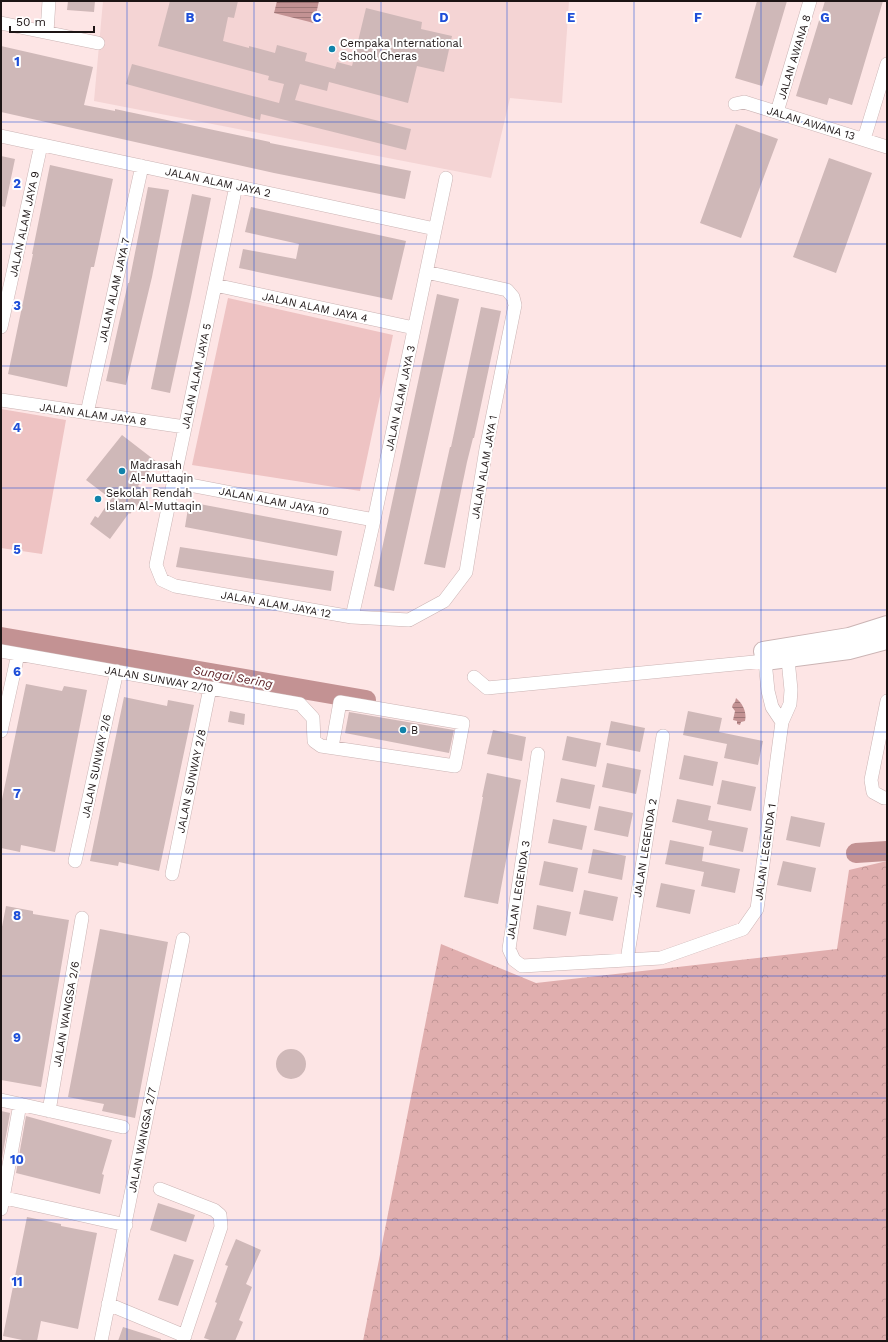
<svg xmlns="http://www.w3.org/2000/svg" width="888" height="1342" font-family="'Work Sans',sans-serif">
  <style>
    .built { fill: #f4d4d4 }
    .forest { fill: url(#forest-crowns) }
    .park { fill: #eec3c3 }
    .water { fill: url(#water-rules) }
    .lines { fill: none; stroke-linecap: round; stroke-linejoin: round }
    .river { stroke: #c39293; stroke-width: 20 }
    .building { fill: #cfb8b8 }
    .street-casing { stroke: #cbb4b4; stroke-width: 14 }
    .secondary-casing { stroke: #cbb4b4; stroke-width: 20 }
    .street { stroke: #fff; stroke-width: 13 }
    .secondary { stroke: #fff; stroke-width: 18 }
    .grid { fill: none; stroke: #1d4ed8; stroke-width: 1; stroke-opacity: 0.55 }
    .poi-dot { fill: #1183aa; stroke: #fff; stroke-width: 1.5 }
    .labels { text-anchor: middle; stroke-width: 4; stroke-linejoin: round; paint-order: stroke }
    .poi-label { font-size: 11px; fill: #1c1414; stroke: #fff; text-anchor: start }
    .street-label { font-size: 11px; fill: #1c1414; stroke: #fff }
    .water-label { font-size: 12px; font-style: italic; fill: #5d2126; stroke: #fff }
    .grid-label { font-size: 13px; text-anchor: middle; font-weight: bold; fill: #1d4ed8; stroke: #fff; stroke-width: 4; stroke-linejoin: round; paint-order: stroke }
  </style>
  <defs>
    <pattern id="forest-crowns" width="20" height="18" patternUnits="userSpaceOnUse"><rect width="20" height="18" fill="#e0aeae"/><path d="M2 6a3 3 0 1 1 6 0M12 15a3 3 0 1 1 6 0" fill="none" stroke="#c09595"/></pattern>
    <pattern id="water-rules" width="6" height="5" patternUnits="userSpaceOnUse"><rect width="6" height="5" fill="#c39293"/><path d="M0 2.5h6" fill="none" stroke="#9e7677"/></pattern>
  </defs>
  <rect width="100%" height="100%" fill="#fde5e5"/>
  <path class="built" d="M 103,1 L 569,1 L 562,103 L 510,98 L 491,178 L 94,101 Z"/>
  <path class="forest" d="M 887,861 L 887,1341 L 363,1341 L 441,944 L 536,983 L 837,949 L 849,870 Z"/>
  <path class="park" d="M 228,298 L 393,335 L 360,491 L 192,465 Z
    M 1,409 L 66,420 L 42,554 L 1,548 Z"/>
  <path class="water" d="M 277,1 L 319,1 L 314,23 L 274,13 Z
    M 736,698 C 743,704 747,712 745,721 L 741,722 L 740,725 L 737,724 L 737,721 L 733,720 L 735,711 L 732,707 L 733,704 L 735,702 Z"/>
  <g class="lines">
    <path class="river" d="M 1,637 L 366,700
      M 856,853 L 887,851"/>
  </g>
  <path class="building" d="M 68,1 L 95,1 L 94,12 L 67,10 Z
    M 170,1 L 238,1 L 234,18 L 228,17 L 223,41 L 249,48 L 249,46 L 275,53 L 277,45 L 307,53 L 305,61 L 335,69 L 337,62 L 352,66 L 366,8 L 422,22 L 421,29 L 452,36 L 444,72 L 417,66 L 408,103 L 329,82 L 327,91 L 300,84 L 295,100 L 411,129 L 406,150 L 261,114 L 260,120 L 126,84 L 132,64 L 279,103 L 284,84 L 268,80 L 269,76 L 158,46 Z
    M 757,1 L 787,1 L 762,86 L 735,78 Z
    M 825,1 L 883,1 L 852,105 L 829,98 L 827,105 L 796,96 Z
    M 1,46 L 93,67 L 84,105 L 115,111 L 115,109 L 270,142 L 270,143 L 411,171 L 405,199 L 274,173 L 1,112 Z
    M 736,124 L 778,139 L 741,238 L 700,223 Z
    M 1,156 L 15,159 L 5,207 L 1,206 Z
    M 829,158 L 872,173 L 836,273 L 793,257 Z
    M 50,165 L 113,179 L 94,267 L 91,267 L 67,387 L 8,374 L 33,254 L 32,254 Z
    M 148,187 L 169,190 L 152,277 L 126,385 L 106,381 L 128,283 L 129,283 Z
    M 192,194 L 211,198 L 191,297 L 170,393 L 151,389 Z
    M 251,207 L 406,241 L 392,300 L 239,268 L 243,249 L 296,259 L 299,244 L 245,232 Z
    M 437,294 L 459,299 L 394,591 L 374,586 Z
    M 481,307 L 501,311 L 474,438 L 473,438 L 467,462 L 445,568 L 424,564 L 450,447 L 451,447 Z
    M 122,435 L 157,462 L 138,486 L 147,493 L 130,514 L 129,513 L 110,539 L 90,524 L 95,516 L 98,518 L 111,499 L 86,480 Z
    M 189,502 L 342,531 L 337,556 L 185,527 Z
    M 180,547 L 334,571 L 331,591 L 176,567 Z
    M 26,684 L 62,691 L 64,686 L 87,690 L 55,852 L 21,845 L 20,852 L 1,848 L 1,804 Z
    M 124,697 L 167,706 L 168,700 L 194,705 L 159,871 L 119,862 L 118,866 L 90,861 Z
    M 230,711 L 245,714 L 244,725 L 228,722 Z
    M 688,711 L 722,718 L 719,732 L 763,741 L 758,765 L 724,758 L 727,744 L 683,735 Z
    M 349,712 L 454,730 L 449,753 L 345,733 Z
    M 611,721 L 645,728 L 640,752 L 606,745 Z
    M 493,730 L 526,737 L 522,761 L 487,754 Z
    M 567,736 L 601,743 L 596,767 L 562,760 Z
    M 684,755 L 718,762 L 713,786 L 679,779 Z
    M 607,763 L 641,770 L 636,794 L 602,787 Z
    M 487,773 L 521,780 L 498,904 L 464,897 L 483,797 L 482,797 Z
    M 561,778 L 595,785 L 590,809 L 556,802 Z
    M 722,780 L 756,787 L 751,811 L 717,804 Z
    M 677,799 L 711,806 L 708,820 L 748,828 L 743,852 L 709,845 L 712,831 L 672,822 Z
    M 599,806 L 633,813 L 628,837 L 594,830 Z
    M 791,816 L 825,823 L 820,847 L 786,840 Z
    M 553,819 L 587,826 L 582,850 L 548,843 Z
    M 670,840 L 704,847 L 702,861 L 740,869 L 735,893 L 701,886 L 704,872 L 665,864 Z
    M 593,849 L 626,856 L 622,880 L 588,873 Z
    M 544,861 L 578,868 L 573,892 L 539,885 Z
    M 783,861 L 816,868 L 811,892 L 777,885 Z
    M 661,883 L 695,890 L 690,914 L 656,907 Z
    M 584,890 L 618,897 L 613,921 L 579,914 Z
    M 537,905 L 571,912 L 566,936 L 533,929 Z
    M 6,906 L 33,911 L 33,914 L 69,920 L 41,1087 L 1,1080 L 1,932 Z
    M 100,929 L 168,942 L 135,1118 L 102,1111 L 104,1104 L 68,1097 Z
    M276 1064a15 15 0 1 1 30 0a15 15 0 1 1-30 0Z
    M 1,1111 L 10,1113 L 1,1164 Z
    M 26,1116 L 112,1140 L 102,1174 L 104,1175 L 100,1194 L 16,1173 Z
    M 158,1203 L 195,1215 L 186,1242 L 150,1230 Z
    M 27,1217 L 61,1224 L 61,1226 L 97,1233 L 78,1329 L 41,1321 L 37,1341 L 27,1341 L 3,1336 Z
    M 236,1239 L 261,1250 L 246,1284 L 252,1287 L 239,1320 L 243,1322 L 235,1341 L 213,1341 L 204,1338 L 217,1303 L 215,1302 L 228,1266 L 225,1265 Z
    M 174,1254 L 194,1260 L 178,1306 L 158,1300 Z
    M 123,1327 L 161,1339 L 161,1341 L 118,1341 Z"/>
  <g class="lines">
    <g class="street-casing">
      <path id="street" d="M 1,23 L 98,43
        M 47,32 L 49,1
        M 735,104 L 744,102 L 887,147
        M 777,112 L 810,1
        M 1,136 L 435,229
        M 864,139 L 887,64
        M 236,186 L 156,565 L 162,580 L 175,586 L 352,617 L 409,620 L 444,601 L 466,572 L 486,449 L 515,305 L 513,297 L 507,290 L 426,272
        M 215,285 L 414,328
        M 1,327 L 41,145
        M 1,400 L 185,427
        M 87,413 L 142,166
        M 174,482 L 374,520
        M 352,617 L 374,520 L 446,178
        M 1,651 C 101,669 201,686 300,704 L 313,718 L 314,741 L 321,746 L 455,766 L 463,723 L 340,702 L 332,747
        M 474,677 L 487,688 L 765,661 L 768,691 L 772,707 L 782,722
        M 887,701 L 871,780 L 873,792 L 884,798 L 887,798
        M 1,731 L 18,654
        M 538,754 L 509,949 L 514,960 L 522,966 L 661,958 L 743,929 L 757,909 L 782,722 L 790,704 L 791,690 L 787,649
        M 75,861 L 117,671
        M 172,874 L 210,688
        M 627,960 L 663,736
        M 1,1100 L 123,1127
        M 49,1111 L 82,918
        M 160,1189 L 214,1210 L 220,1215 L 221,1227 L 183,1341
        M 1,1197 L 126,1225
        M 1,1209 L 20,1104
        M 108,1304 L 185,1336
        M 101,1341 L 183,939"/>
    </g>
    <g class="secondary-casing">
      <path id="secondary" d="M 887,625 L 849,637 L 763,651 L 765,661 L 849,650 L 887,640"/>
    </g>
    <use href="#street" class="street"/>
    <use href="#secondary" class="secondary"/>
  </g>
  <path class="grid" d="M 127,1 L 127,1341M 254,1 L 254,1341M 381,1 L 381,1341M 507,1 L 507,1341M 634,1 L 634,1341M 761,1 L 761,1341M 1,122 L 887,122M 1,244 L 887,244M 1,366 L 887,366M 1,488 L 887,488M 1,610 L 887,610M 1,732 L 887,732M 1,854 L 887,854M 1,976 L 887,976M 1,1098 L 887,1098M 1,1220 L 887,1220"/>
  <g class="poi-dot">
    <circle cx="332" cy="49" r="4"/>
    <circle cx="122" cy="471" r="4"/>
    <circle cx="98" cy="499" r="4"/>
    <circle cx="403" cy="730" r="4"/>
  </g>
  <g class="labels">
    <g class="poi-label">
      <text x="340" y="47">Cempaka International<tspan x="340" dy="13">School Cheras</tspan></text>
      <text x="130" y="469">Madrasah<tspan x="130" dy="13">Al-Muttaqin</tspan></text>
      <text x="106" y="497">Sekolah Rendah<tspan x="106" dy="13">Islam Al-Muttaqin</tspan></text>
      <text x="411" y="734">B</text>
    </g>
    <g class="street-label">
      <text transform="translate(794 57) rotate(-73)" y="4">JALAN AWANA 8</text>
      <text transform="translate(811 123) rotate(17)" y="4">JALAN AWANA 13</text>
      <text transform="translate(218 182) rotate(12)" y="4">JALAN ALAM JAYA 2</text>
      <text transform="translate(24 224) rotate(-78)" y="4">JALAN ALAM JAYA 9</text>
      <text transform="translate(114 290) rotate(-77)" y="4">JALAN ALAM JAYA 7</text>
      <text transform="translate(315 307) rotate(12)" y="4">JALAN ALAM JAYA 4</text>
      <text transform="translate(196 376) rotate(-78)" y="4">JALAN ALAM JAYA 5</text>
      <text transform="translate(400 398) rotate(-78)" y="4">JALAN ALAM JAYA 3</text>
      <text transform="translate(93 414) rotate(8)" y="4">JALAN ALAM JAYA 8</text>
      <text transform="translate(484 467) rotate(-80)" y="4">JALAN ALAM JAYA 1</text>
      <text transform="translate(274 501) rotate(11)" y="4">JALAN ALAM JAYA 10</text>
      <text transform="translate(276 604) rotate(10)" y="4">JALAN ALAM JAYA 12</text>
      <text transform="translate(159 679) rotate(10)" y="4">JALAN SUNWAY 2/10</text>
      <text transform="translate(96 766) rotate(-78)" y="4">JALAN SUNWAY 2/6</text>
      <text transform="translate(191 781) rotate(-78)" y="4">JALAN SUNWAY 2/8</text>
      <text transform="translate(645 848) rotate(-81)" y="4">JALAN LEGENDA 2</text>
      <text transform="translate(765 852) rotate(-82)" y="4">JALAN LEGENDA 1</text>
      <text transform="translate(518 890) rotate(-81)" y="4">JALAN LEGENDA 3</text>
      <text transform="translate(66 1014) rotate(-80)" y="4">JALAN WANGSA 2/6</text>
      <text transform="translate(142 1140) rotate(-79)" y="4">JALAN WANGSA 2/7</text>
    </g>
    <g class="water-label">
      <text transform="translate(233 677) rotate(10)" y="4">Sungai Sering</text>
    </g>
  </g>
  <g class="grid-label">
    <text x="190" y="22">B</text>
    <text x="317" y="22">C</text>
    <text x="444" y="22">D</text>
    <text x="571" y="22">E</text>
    <text x="698" y="22">F</text>
    <text x="825" y="22">G</text>
    <text x="17" y="66">1</text>
    <text x="17" y="188">2</text>
    <text x="17" y="310">3</text>
    <text x="17" y="432">4</text>
    <text x="17" y="554">5</text>
    <text x="17" y="676">6</text>
    <text x="17" y="798">7</text>
    <text x="17" y="920">8</text>
    <text x="17" y="1042">9</text>
    <text x="17" y="1164">10</text>
    <text x="17" y="1286">11</text>
  </g>
  <rect width="888" height="1342" fill="none" stroke="#1c1414" stroke-width="4"/>
  <path d="M10 26v6h84v-6" fill="none" stroke="#1c1414" stroke-width="2"/>
  <text x="16" y="26" font-size="12" fill="#1c1414" stroke="#ffffff" stroke-width="3" paint-order="stroke">50 m</text>
</svg>
